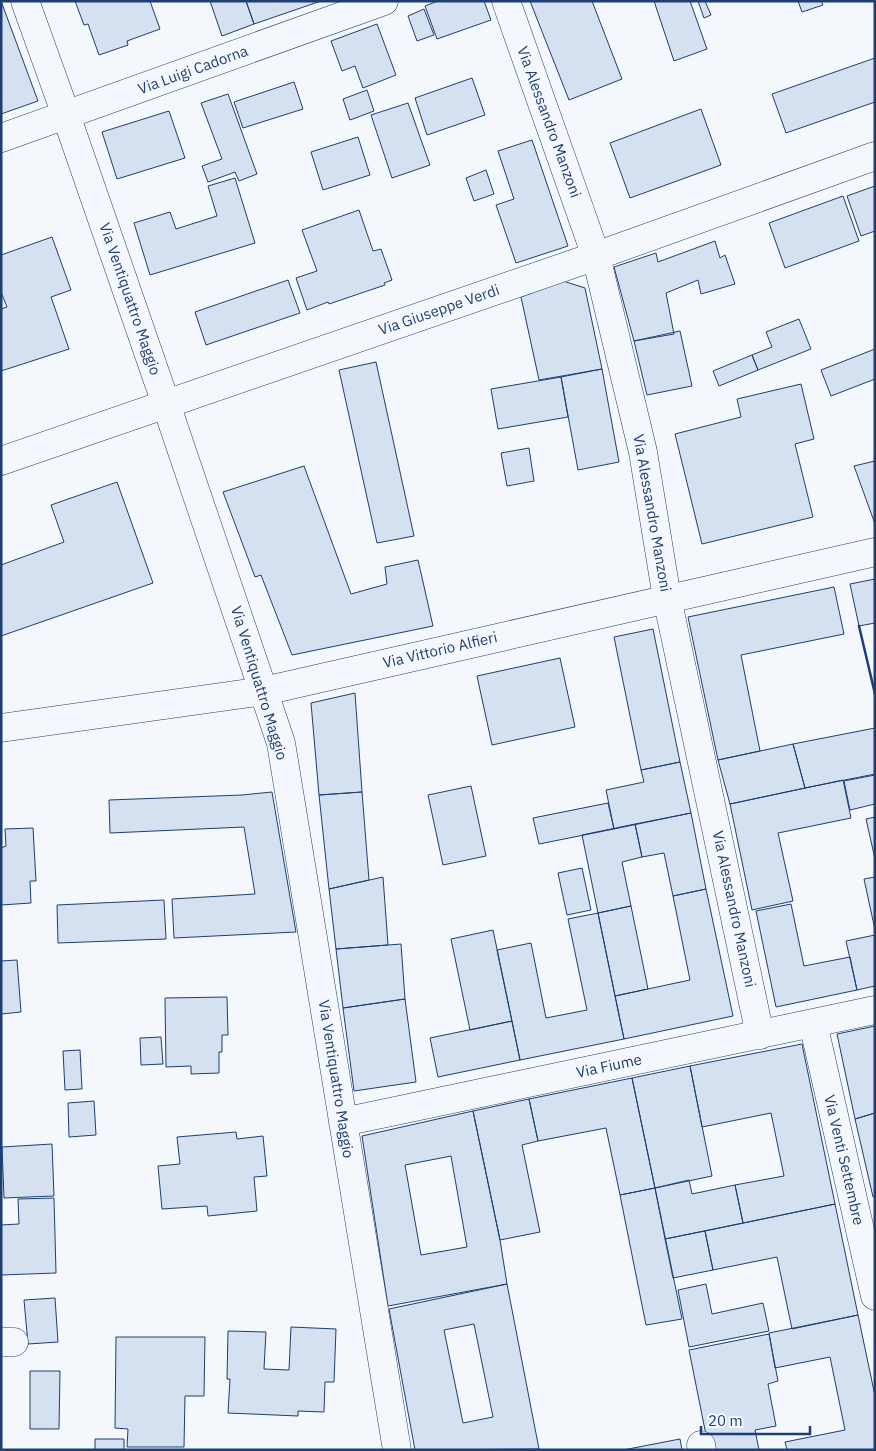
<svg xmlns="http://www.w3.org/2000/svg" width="876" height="1451" font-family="'IBM Plex Sans',sans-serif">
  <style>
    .building { fill: #d5e0f0; stroke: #1d3f73; fill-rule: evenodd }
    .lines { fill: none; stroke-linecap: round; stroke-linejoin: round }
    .minor-casing { stroke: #1d3f73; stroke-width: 29 }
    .minor { stroke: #f4f7fb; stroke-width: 28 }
    .wall { stroke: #1d3f73; stroke-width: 2.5 }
    .labels { text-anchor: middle; stroke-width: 4; stroke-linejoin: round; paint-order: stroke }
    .street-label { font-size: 15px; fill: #1d3f73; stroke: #f4f7fb }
  </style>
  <rect width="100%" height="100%" fill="#f4f7fb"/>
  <path class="building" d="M 1,1 L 38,101 L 1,114 Z
    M 75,1 L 150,1 L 160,29 L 127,41 L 128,45 L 99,55 L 88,24 L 84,25 Z
    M 210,1 L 246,1 L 254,24 L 222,36 Z
    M 246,1 L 321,1 L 254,24 Z
    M 438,1 L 484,1 L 491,20 L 437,39 L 425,6 Z
    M 530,1 L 592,1 L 622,79 L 569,100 Z
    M 654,1 L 690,1 L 707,49 L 674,61 Z
    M 698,1 L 705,1 L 711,15 L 704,18 Z
    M 798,1 L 821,1 L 823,5 L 802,12 Z
    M 424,9 L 434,35 L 417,41 L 408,16 Z
    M 377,24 L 396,75 L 363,88 L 355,66 L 342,71 L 331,41 Z
    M 875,58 L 875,102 L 786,133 L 772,94 Z
    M 472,78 L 485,115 L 427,135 L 415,98 Z
    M 294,82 L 303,109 L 243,128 L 234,102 Z
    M 367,90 L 374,111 L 350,120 L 343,99 Z
    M 228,94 L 257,174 L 239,181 L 235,172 L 208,182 L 202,166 L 222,159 L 201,103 Z
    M 408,103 L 430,165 L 392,178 L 371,115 Z
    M 701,109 L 721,165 L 630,198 L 610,143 Z
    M 169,111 L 185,158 L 117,179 L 102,132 Z
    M 358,137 L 370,175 L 323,190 L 311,152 Z
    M 532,140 L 568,246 L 516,263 L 496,205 L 514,199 L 498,151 Z
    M 486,170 L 494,194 L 474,201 L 466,178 Z
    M 235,178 L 255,243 L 150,275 L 134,223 L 170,212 L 176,229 L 217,216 L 208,186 Z
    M 875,186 L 875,231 L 861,236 L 847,196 Z
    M 843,196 L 859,241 L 785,268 L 769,223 Z
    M 359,210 L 373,251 L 381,249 L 392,280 L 384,283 L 385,285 L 329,304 L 328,302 L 307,310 L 296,278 L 317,271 L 302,230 Z
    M 52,237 L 71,290 L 51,297 L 69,349 L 1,371 L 1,309 L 7,307 L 1,292 L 1,255 Z
    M 715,241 L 720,258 L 725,255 L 735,284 L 701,294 L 698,280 L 666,293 L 674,334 L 634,341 L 614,267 L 656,253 L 658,262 Z
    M 288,280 L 300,313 L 206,345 L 195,312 Z
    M 563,281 L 585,288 L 602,369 L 539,380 L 521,297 Z
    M 799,319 L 811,349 L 758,370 L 752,355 L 772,347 L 766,332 Z
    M 680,331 L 692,386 L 647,395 L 634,341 Z
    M 875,349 L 875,379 L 831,396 L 821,370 Z
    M 752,355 L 758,370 L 719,386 L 713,371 Z
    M 376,362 L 414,536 L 377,543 L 339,370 Z
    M 602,369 L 619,462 L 578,470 L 561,377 Z
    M 561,377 L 568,417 L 498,429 L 491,389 Z
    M 801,384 L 814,439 L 795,444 L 813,517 L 702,544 L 675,434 L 741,417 L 737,399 Z
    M 529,448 L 534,481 L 507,486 L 501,453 Z
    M 875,461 L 875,524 L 854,466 Z
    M 304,466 L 351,594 L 387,584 L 385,567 L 418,560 L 433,626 L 292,655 L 261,575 L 255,577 L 223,492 Z
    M 117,482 L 153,583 L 1,636 L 1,565 L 64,542 L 51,505 Z
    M 875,579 L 875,623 L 859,626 L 850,584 Z
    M 834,587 L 844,634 L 741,655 L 760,751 L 718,760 L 688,617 Z
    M 653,629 L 680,762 L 641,770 L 614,637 Z
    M 560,658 L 575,727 L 492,745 L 477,676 Z
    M 355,693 L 362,792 L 319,795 L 311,703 Z
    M 875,728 L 875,774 L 805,788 L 793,744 Z
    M 793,744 L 805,788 L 730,804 L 718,760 Z
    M 680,762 L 691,813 L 614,829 L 606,790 L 644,782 L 641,770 Z
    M 875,775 L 875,804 L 850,810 L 844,781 Z
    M 843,780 L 851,818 L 778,833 L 793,901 L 752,910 L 730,804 Z
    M 471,786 L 486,856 L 443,865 L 428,795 Z
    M 272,792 L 296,932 L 174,938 L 172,899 L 255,894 L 244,827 L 110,833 L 109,800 L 242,795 Z
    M 362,792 L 369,880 L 329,889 L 319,795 Z
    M 608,803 L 614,829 L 539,844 L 533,818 Z
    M 691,813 L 706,889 L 673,896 L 664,853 L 642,857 L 635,824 Z
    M 875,817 L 875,859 L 866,819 Z
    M 635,824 L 642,857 L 622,862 L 631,906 L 598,913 L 582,835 Z
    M 33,828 L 36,881 L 30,881 L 31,903 L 1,905 L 1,848 L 6,846 L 5,829 Z
    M 582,868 L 591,910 L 567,915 L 558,873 Z
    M 383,877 L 388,945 L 336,949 L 329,889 Z
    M 875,877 L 875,930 L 864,879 Z
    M 706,889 L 733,1016 L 624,1039 L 615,996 L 690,980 L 673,896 Z
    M 164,900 L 166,939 L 58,943 L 57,905 Z
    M 791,904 L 804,966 L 850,957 L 857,990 L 776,1007 L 756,911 Z
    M 631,906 L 648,989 L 615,996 L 598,913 Z
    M 598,913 L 624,1039 L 520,1060 L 497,950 L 531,943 L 546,1018 L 587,1010 L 568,919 Z
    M 493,930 L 512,1021 L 470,1030 L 451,939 Z
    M 875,935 L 875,986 L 857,990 L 846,941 Z
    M 401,944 L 405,999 L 343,1008 L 336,949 Z
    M 17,960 L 21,1012 L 1,1014 L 1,961 Z
    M 227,997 L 228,1035 L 222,1035 L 222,1052 L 219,1052 L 219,1073 L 191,1074 L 191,1066 L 166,1067 L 165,998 Z
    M 405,999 L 416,1082 L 354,1091 L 343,1008 Z
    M 512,1021 L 520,1060 L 438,1077 L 430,1038 Z
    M 875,1026 L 875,1113 L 855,1119 L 837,1034 Z
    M 161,1037 L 163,1064 L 141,1065 L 140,1038 Z
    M 802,1044 L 835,1204 L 743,1223 L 735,1185 L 784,1176 L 771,1113 L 702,1127 L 690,1066 Z
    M 80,1050 L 82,1089 L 65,1090 L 63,1051 Z
    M 690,1066 L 712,1176 L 655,1188 L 632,1078 Z
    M 632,1078 L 655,1188 L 620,1195 L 606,1128 L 538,1141 L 529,1099 Z
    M 529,1099 L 538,1141 L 522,1145 L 540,1232 L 500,1240 L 473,1111 Z
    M 94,1101 L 96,1135 L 69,1137 L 68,1103 Z
    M 473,1111 L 500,1240 L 507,1284 L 388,1306 L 362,1136 ZM 451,1156 L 467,1247 L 421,1255 L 405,1165 Z
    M 875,1113 L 875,1196 L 873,1197 L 855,1119 Z
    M 236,1132 L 237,1139 L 263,1136 L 267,1176 L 254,1177 L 257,1211 L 208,1216 L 207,1206 L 162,1209 L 158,1166 L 180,1164 L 177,1137 Z
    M 52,1144 L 54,1196 L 4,1198 L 2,1147 Z
    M 689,1180 L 692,1194 L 735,1185 L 743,1223 L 665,1239 L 655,1188 Z
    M 655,1188 L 682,1319 L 646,1325 L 620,1195 Z
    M 54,1198 L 56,1273 L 1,1275 L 1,1225 L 19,1224 L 18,1199 Z
    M 835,1204 L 858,1315 L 792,1329 L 777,1257 L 713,1270 L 705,1231 Z
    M 705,1231 L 713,1270 L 673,1278 L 665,1239 Z
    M 507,1284 L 539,1449 L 415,1450 L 389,1309 ZM 474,1324 L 493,1417 L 463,1423 L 444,1330 Z
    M 706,1284 L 712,1314 L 763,1303 L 769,1331 L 689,1347 L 678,1290 Z
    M 55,1298 L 58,1342 L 28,1344 L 24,1300 Z
    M 858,1315 L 875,1396 L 875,1450 L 787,1450 L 785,1442 L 845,1430 L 830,1357 L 775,1368 L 769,1333 Z
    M 291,1327 L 336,1329 L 334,1382 L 325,1382 L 324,1412 L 298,1411 L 298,1416 L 228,1413 L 230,1379 L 227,1379 L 228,1331 L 266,1332 L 264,1369 L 289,1370 Z
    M 769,1334 L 778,1381 L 768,1384 L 776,1426 L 755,1430 L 759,1450 L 709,1450 L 689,1350 Z
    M 116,1337 L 205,1337 L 204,1396 L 185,1396 L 184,1447 L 127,1447 L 128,1429 L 115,1428 Z
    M 30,1371 L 60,1371 L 59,1429 L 30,1429 Z
    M 95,1439 L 124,1439 L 124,1450 L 95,1450 Z
    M 680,1439 L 682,1450 L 623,1450 Z"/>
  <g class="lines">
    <g class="minor-casing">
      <path id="minor" d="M 25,1 L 66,115 L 166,404 L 281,743 L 397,1450
        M 506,1 L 596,256 L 643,452 L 667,598 L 760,1035
        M 1,138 L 384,1
        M 1,461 L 596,256 L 875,156
        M 1,728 L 264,691 L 875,552
        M 813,1023 L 875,1296
        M 343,1122 L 875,1010
        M 1,1342 L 14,1342
        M 701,1445 L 702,1450"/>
    </g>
    <use href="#minor" class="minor"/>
    <path class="wall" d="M 859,626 L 875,694"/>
  </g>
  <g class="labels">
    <g class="street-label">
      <text transform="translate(193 70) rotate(-20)" y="5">Via Luigi Cadorna</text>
      <text transform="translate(549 122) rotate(70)" y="5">Via Alessandro Manzoni</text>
      <text transform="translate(130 299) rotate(71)" y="5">Via Ventiquattro Maggio</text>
      <text transform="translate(439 310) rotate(-19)" y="5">Via Giuseppe Verdi</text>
      <text transform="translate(652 513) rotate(80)" y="5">Via Alessandro Manzoni</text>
      <text transform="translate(440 650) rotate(-13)" y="5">Via Vittorio Alfieri</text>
      <text transform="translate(259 683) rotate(73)" y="5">Via Ventiquattro Maggio</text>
      <text transform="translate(734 909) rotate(78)" y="5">Via Alessandro Manzoni</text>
      <text transform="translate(609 1066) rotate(-12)" y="5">Via Fiume</text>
      <text transform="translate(336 1079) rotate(81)" y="5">Via Ventiquattro Maggio</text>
      <text transform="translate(844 1160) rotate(77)" y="5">Via Venti Settembre</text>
    </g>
  </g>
  <rect width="876" height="1451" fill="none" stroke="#1d3f73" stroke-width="5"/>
  <path d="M701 1426v8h109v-8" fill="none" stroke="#1d3f73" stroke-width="2.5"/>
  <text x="708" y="1426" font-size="15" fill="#1d3f73" stroke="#f4f7fb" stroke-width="4" paint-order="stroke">20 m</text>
</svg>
